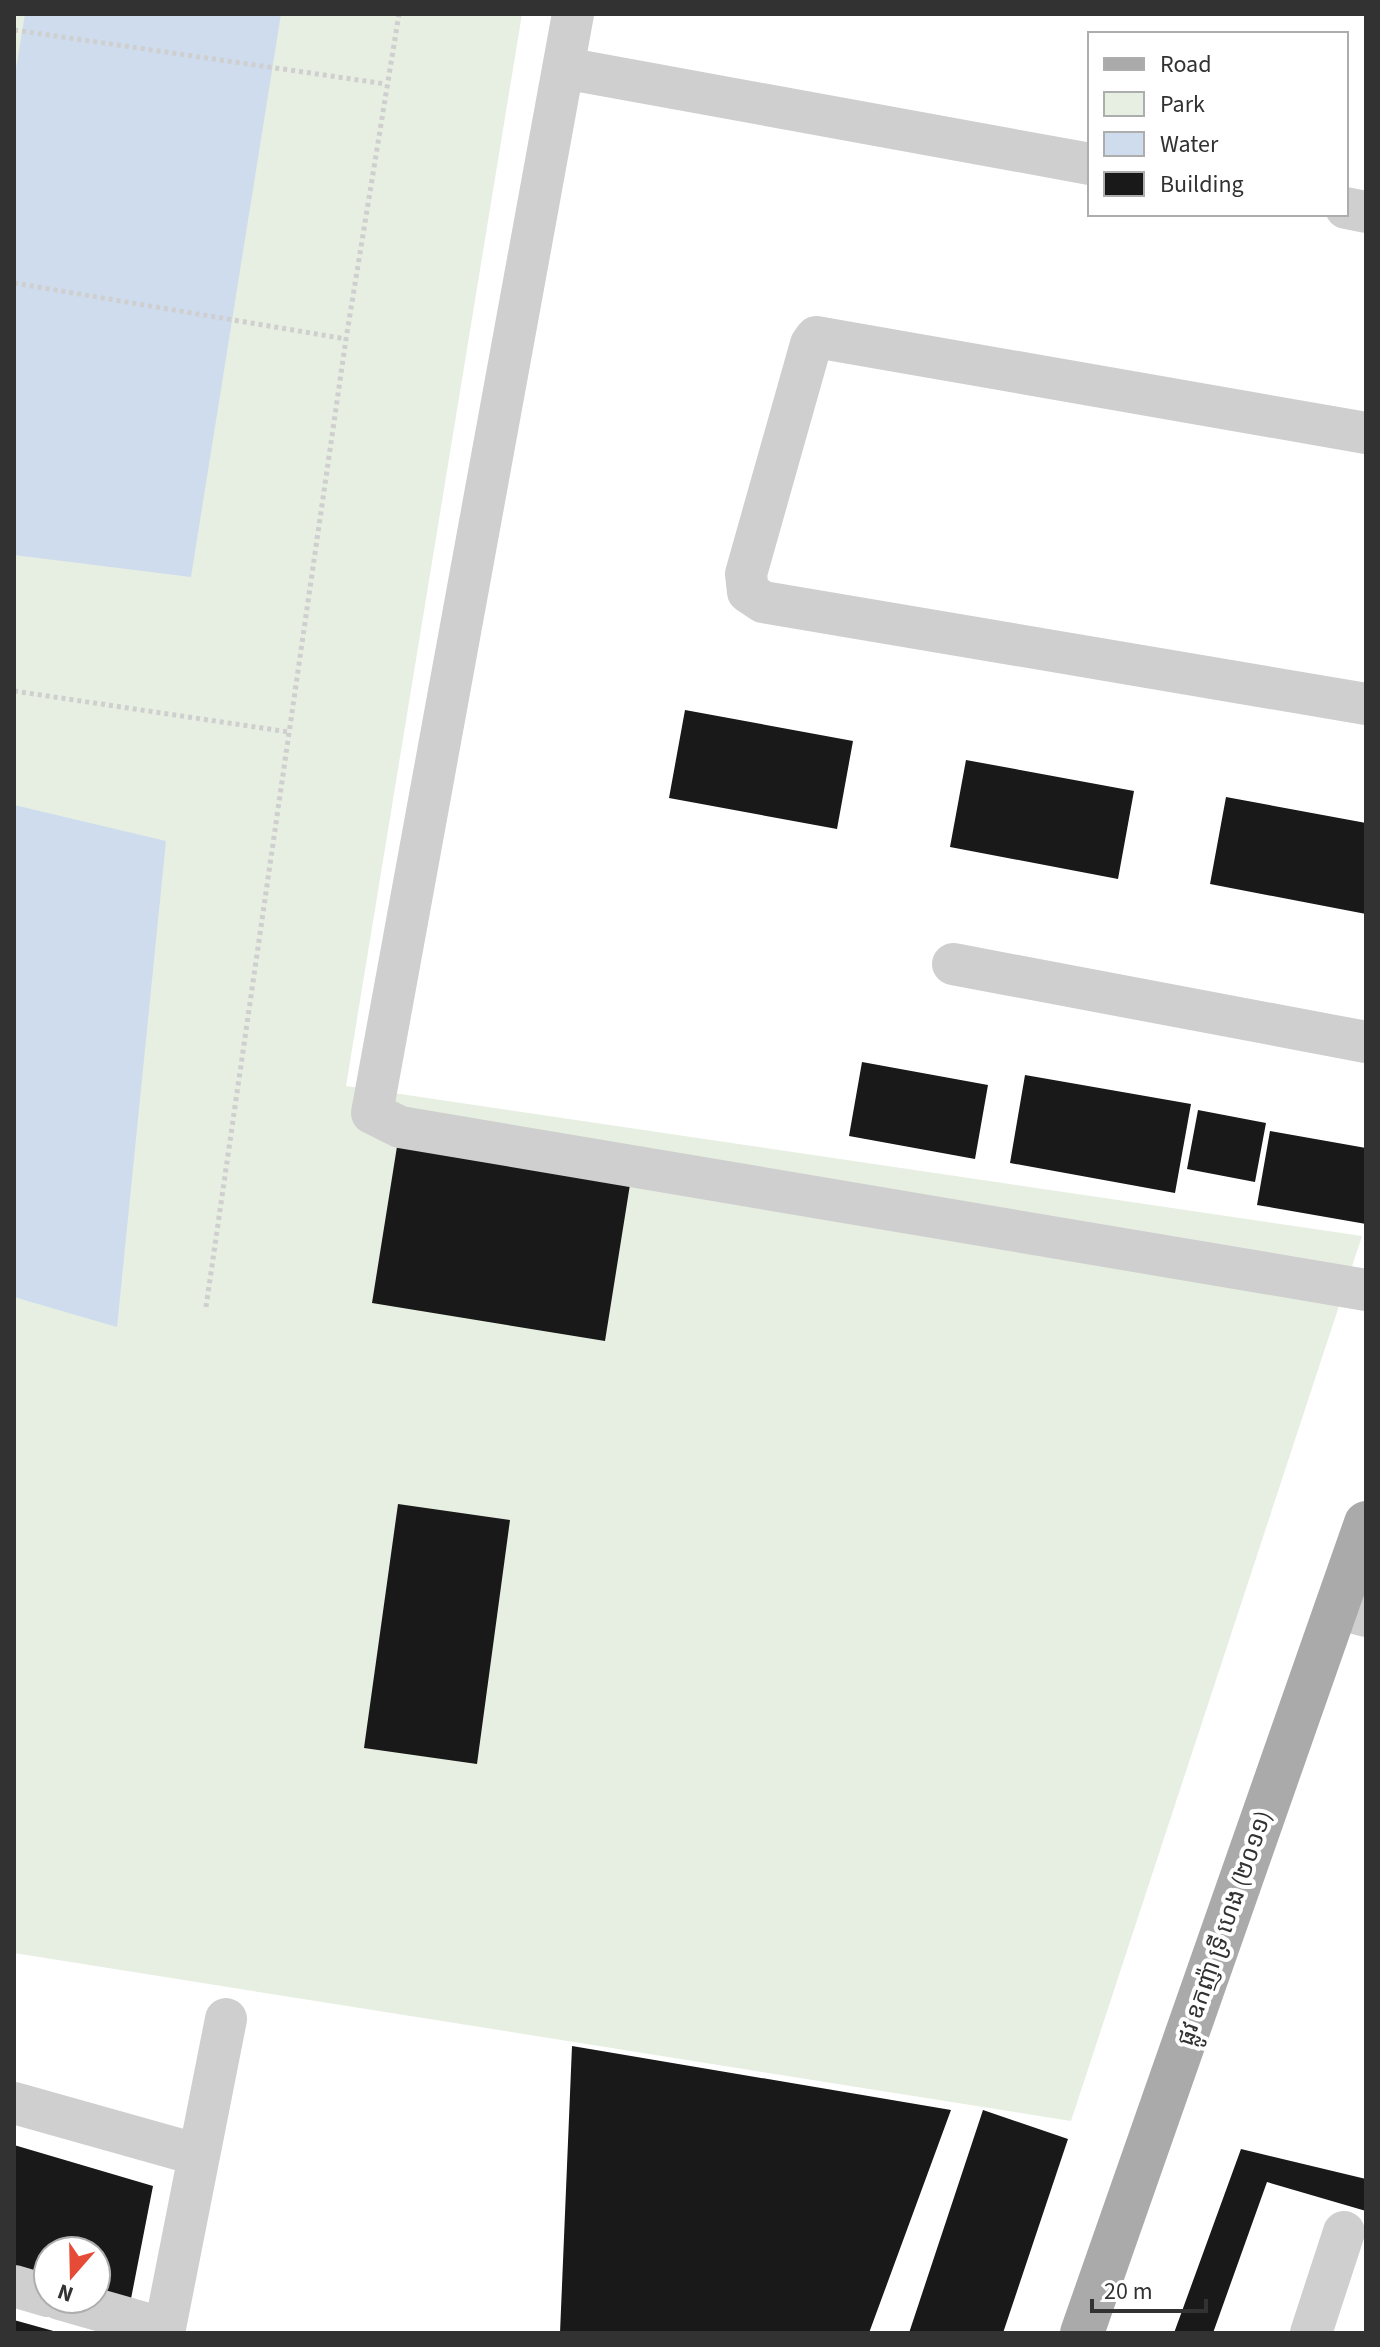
<svg xmlns="http://www.w3.org/2000/svg" width="1380" height="2347" font-family="'Source Sans 3','Noto Sans Khmer',sans-serif">
  <style>
    .green { fill: #e6efe1 }
    .water { fill: #cedcee }
    .building { fill: #191919 }
    .lines { fill: none; stroke-linecap: round; stroke-linejoin: round }
    .path { stroke: #cfcfcf; stroke-width: 5; stroke-dasharray: 4 4; stroke-linecap: butt }
    .minor { stroke: #cfcfcf; stroke-width: 42 }
    .major { stroke: #aaa; stroke-width: 44 }
    .labels { text-anchor: middle; stroke-width: 8; stroke-linejoin: round; paint-order: stroke }
    .street-label { font-size: 24px; fill: #323232; stroke: #fff }
  </style>
  <rect width="100%" height="100%" fill="#fff"/>
  <path class="green" d="M 14,14 L 522,14 L 346,1086 L 1362,1236 L 1071,2121 L 14,1953 Z"/>
  <path class="water" d="M 25,14 L 281,14 L 191,577 L 14,555 L 14,81 Z
    M 14,805 L 166,841 L 117,1327 L 14,1297 Z"/>
  <path class="building" d="M 685,710 L 853,741 L 837,829 L 669,798 Z
    M 966,760 L 1134,791 L 1118,879 L 950,847 Z
    M 1226,797 L 1366,823 L 1366,914 L 1210,884 Z
    M 862,1062 L 988,1085 L 975,1159 L 849,1136 Z
    M 1025,1075 L 1191,1104 L 1175,1193 L 1010,1163 Z
    M 1198,1110 L 1266,1123 L 1255,1182 L 1187,1169 Z
    M 1270,1131 L 1366,1148 L 1366,1224 L 1257,1205 Z
    M 399,1134 L 632,1172 L 605,1341 L 372,1303 Z
    M 398,1504 L 510,1520 L 477,1764 L 364,1748 Z
    M 572,2046 L 951,2110 L 869,2333 L 560,2333 Z
    M 983,2110 L 1068,2139 L 1003,2333 L 909,2333 Z
    M 14,2145 L 153,2186 L 129,2309 L 96,2300 L 96,2251 L 48,2251 L 48,2286 L 14,2277 Z
    M 1241,2149 L 1366,2179 L 1366,2211 L 1267,2182 L 1213,2333 L 1174,2333 Z
    M 14,2320 L 57,2332 L 57,2333 L 14,2333 Z"/>
  <g class="lines">
    <path class="path" d="M 14,30 L 386,84
      M 14,283 L 346,339
      M 14,691 L 289,732
      M 206,1307 L 346,339 L 399,14"/>
    <path class="minor" d="M 573,14 L 372,1113 L 400,1127 L 1366,1290
      M 564,68 L 1090,164
      M 1346,208 L 1366,212
      M 1366,433 L 816,337 L 811,344 L 746,574 L 748,592 L 763,602 L 1366,704
      M 953,964 L 1366,1042
      M 1336,1608 L 1366,1616
      M 14,2103 L 199,2155
      M 14,2286 L 48,2296
      M 60,2299 L 165,2329
      M 164,2333 L 226,2019
      M 1311,2333 L 1344,2232"/>
    <path class="major" d="M 1082,2333 L 1366,1523"/>
  </g>
  <g class="labels">
    <g class="street-label">
      <text transform="translate(1224 1928) rotate(-71)" y="8">ផ្លូវ ឧកញ៉ា ទ្រី ហេង (២០១១)</text>
    </g>
  </g>
  <rect width="1380" height="2347" fill="none" stroke="#323232" stroke-width="32"/>
  <rect x="1088" y="32" width="260" height="184" fill="#ffffff" stroke="#adadad" stroke-width="2"/>
  <rect x="1104" y="58" width="40" height="12" fill="#aaaaaa" stroke="#adadad" stroke-width="2"/>
  <text x="1160" y="72" font-size="24" fill="#323232">Road</text>
  <rect x="1104" y="92" width="40" height="24" fill="#e6efe1" stroke="#adadad" stroke-width="2"/>
  <text x="1160" y="112" font-size="24" fill="#323232">Park</text>
  <rect x="1104" y="132" width="40" height="24" fill="#cedcee" stroke="#adadad" stroke-width="2"/>
  <text x="1160" y="152" font-size="24" fill="#323232">Water</text>
  <rect x="1104" y="172" width="40" height="24" fill="#191919" stroke="#adadad" stroke-width="2"/>
  <text x="1160" y="192" font-size="24" fill="#323232">Building</text>
  <g transform="translate(72 2275) rotate(200)"><circle r="38" fill="#ffffff" stroke="#adadad" stroke-width="2"/>
  <path d="M0-6L14 30L0 20L-14 30Z" fill="#e64b38"/>
  <text y="-12" font-size="22" font-weight="bold" text-anchor="middle" fill="#323232">N</text>
  </g>
  <path d="M1092 2299v12h114v-12" fill="none" stroke="#323232" stroke-width="4"/>
  <text x="1104" y="2299" font-size="24" fill="#323232" stroke="#ffffff" stroke-width="6" paint-order="stroke">20 m</text>
</svg>
